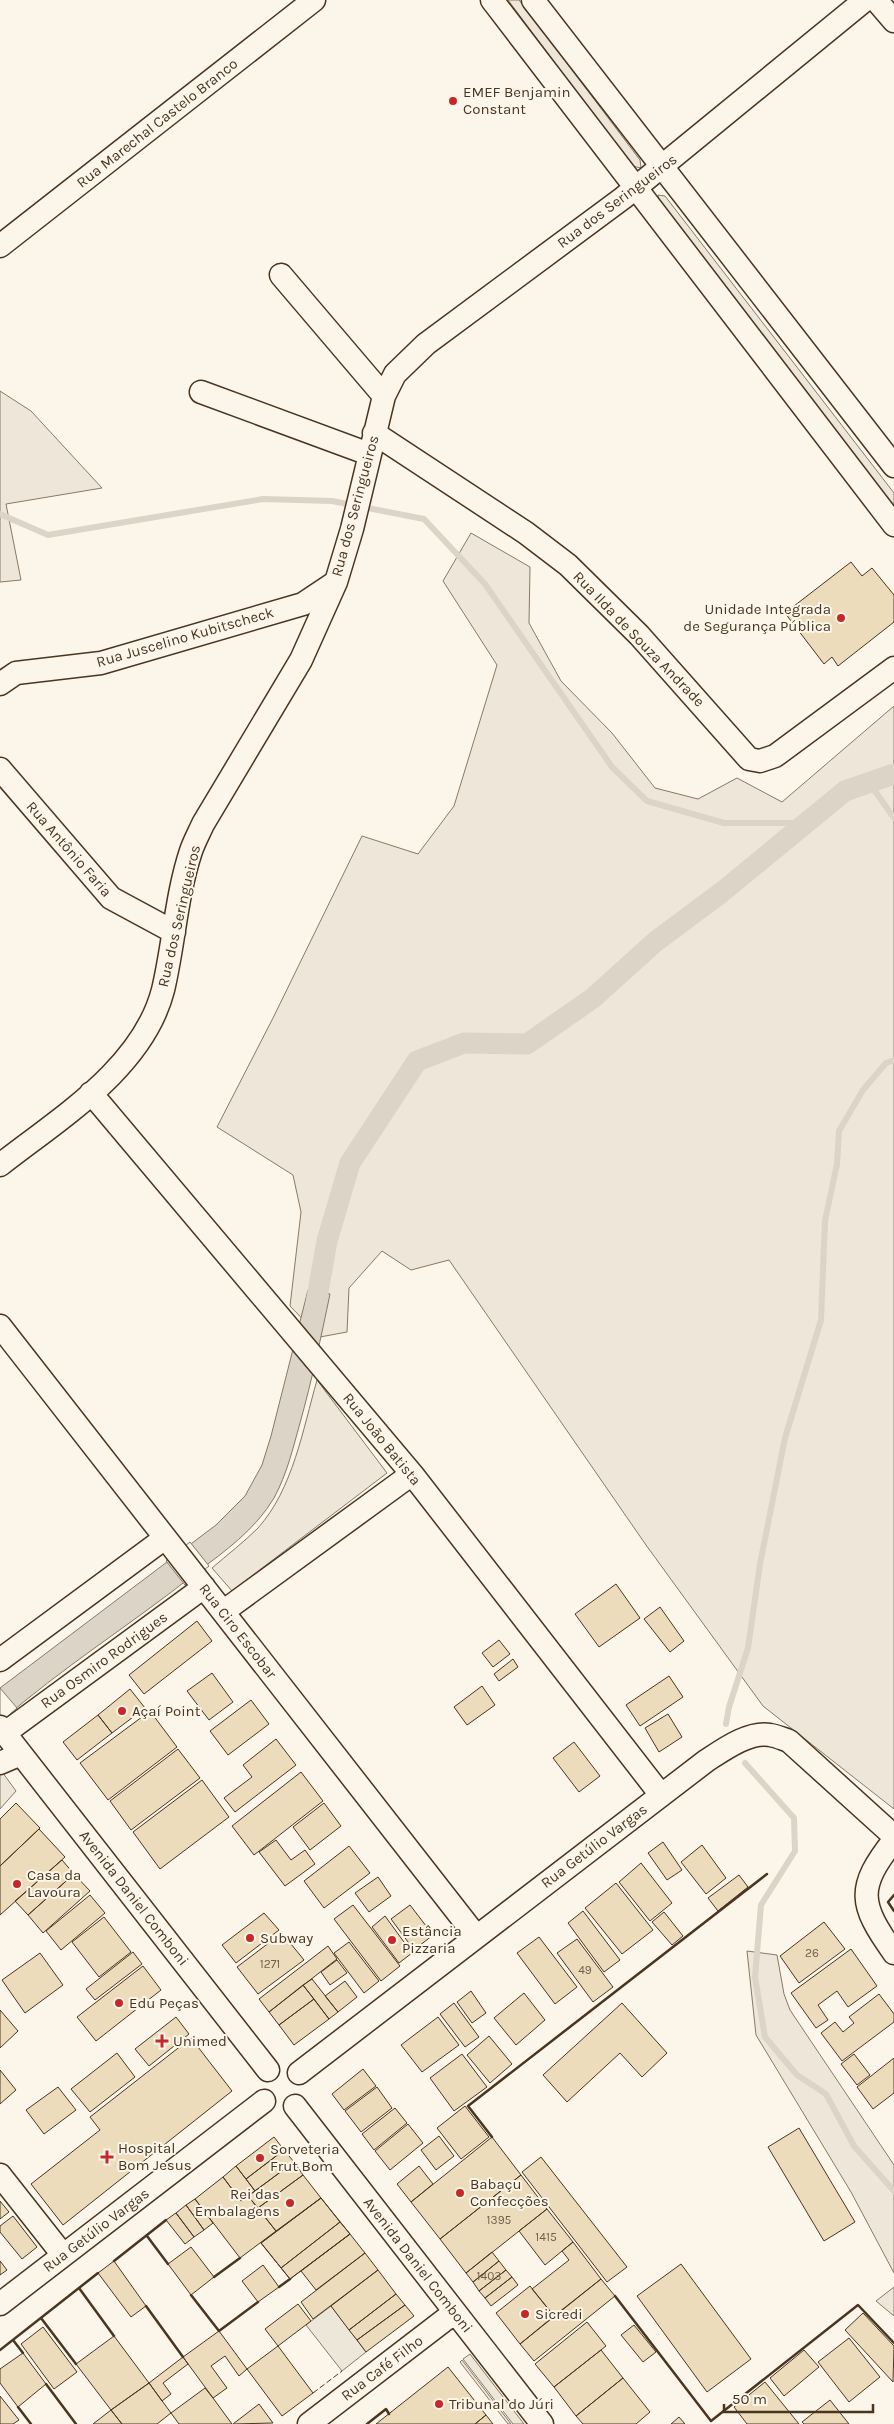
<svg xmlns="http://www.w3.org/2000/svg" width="894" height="2424" viewBox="0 0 894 2424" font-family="Karla,sans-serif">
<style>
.green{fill:#ede6d9;stroke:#887966}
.parking{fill:#ede7d9;stroke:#887966}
.water{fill:#dcd4c6;stroke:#887966}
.pier{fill:#fbf6e9;stroke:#887966}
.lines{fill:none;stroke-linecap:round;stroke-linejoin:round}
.stream{stroke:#dcd4c6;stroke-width:6}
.canal{stroke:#dcd4c6;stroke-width:21}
.building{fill:#ecdcbc;stroke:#4a3520}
.minor-casing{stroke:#4a3520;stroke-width:25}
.minor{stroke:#fbf6e9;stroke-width:22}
.fence{stroke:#4a3520;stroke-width:1;stroke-dasharray:6 2.5;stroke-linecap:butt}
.wall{stroke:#4a3520;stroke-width:2.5}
.poi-dot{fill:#c62828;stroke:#fbf6e9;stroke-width:2}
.labels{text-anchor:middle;stroke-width:4;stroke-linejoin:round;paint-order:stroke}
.number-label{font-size:12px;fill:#725f47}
.poi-label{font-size:15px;fill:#4a3520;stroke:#fbf6e9;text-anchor:start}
.street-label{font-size:15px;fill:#4a3520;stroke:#fbf6e9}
</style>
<rect width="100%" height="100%" fill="#fbf6e9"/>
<path class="green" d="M508,0H519L640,160L641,168L632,166Z
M658,195L665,196L894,493V508L659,202Z
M0,391L31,411L102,488L6,504L21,580L0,582Z
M471,533L530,567L529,623L561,681L612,733L655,788L698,799L737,778L782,802L894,706V1809L763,1706L646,1545L449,1260L411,1270L382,1251L349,1288L347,1332L320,1337L290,1306L301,1212L293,1175L217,1127L273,1018L362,836L418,854L454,806L497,665L443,581Z
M317,1380L387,1473L232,1591L212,1568C227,1555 244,1542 258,1528C293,1489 303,1429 317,1380Z
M0,1769L16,1791L0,1809Z
M747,1951L777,1955L784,1994L790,2010L894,2165V2273L851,2192L756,2035Z
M894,2287V2316L876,2301Z
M462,2360L511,2424H508L460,2362Z"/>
<path class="parking" d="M331,2306L366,2352L342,2371L306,2325Z
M470,2354L524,2424H513L463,2359Z"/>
<path class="water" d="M308,1290L330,1294C321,1337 312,1380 300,1423C293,1448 287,1474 274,1498C255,1530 225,1551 196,1573C132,1624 61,1668 0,1722V1688L216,1525L245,1496L262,1465L271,1436Z"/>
<path class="pier" d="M190,1542L209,1566L185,1585L166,1561Z
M0,1688L17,1708L0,1723Z"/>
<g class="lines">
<path class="stream" d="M0,514L48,535L263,499L332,501L424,519L485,584L612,767L647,801L724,823H808
M877,780L875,791L894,818
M726,1724L729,1707L748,1648L760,1564L785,1438L821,1320L825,1221L837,1164L839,1131L863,1090L886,1063L894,1060
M745,1763L794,1818L795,1851L761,1905L755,1977L765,2037L797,2075L826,2094L854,2146L894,2191"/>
<path class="canal" d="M313,1320L327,1241L350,1163L417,1061L464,1043L527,1044L593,998L655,942L722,892L845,791L894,774"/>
</g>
<path class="building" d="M851,562L862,576L872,568L894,595V622L838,666L832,657L824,664L785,613Z
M616,1584L640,1618L599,1647L575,1614Z
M660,1607L684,1641L670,1652L644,1619Z
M197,1621L212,1641L144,1694L129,1675Z
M499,1640L510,1654L493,1667L482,1653Z
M513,1659L518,1667L499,1681L494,1674Z
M212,1673L233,1702L209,1720L187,1691Z
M669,1676L683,1697L640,1726L626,1705Z
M482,1686L495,1705L467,1725L454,1707Z
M130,1689L145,1708L112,1733L98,1715Z
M251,1700L269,1724L228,1755L210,1731Z
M150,1711L177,1747L108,1800L80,1763Z
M668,1714L682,1737L659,1752L645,1728Z
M98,1715L112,1733L77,1760L63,1742Z
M276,1739L296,1765L235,1812L224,1798L252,1777L243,1765Z
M574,1742L600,1776L579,1792L553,1758Z
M178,1749L200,1778L131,1830L110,1801Z
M301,1772L323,1801L254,1855L232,1826Z
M202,1780L229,1817L160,1869L133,1832Z
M16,1803L40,1828L0,1866V1819Z
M324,1803L341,1826L310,1850L293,1827Z
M39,1829L65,1857L0,1915V1866Z
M276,1840L291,1860L305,1850L315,1864L285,1886L259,1852Z
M663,1842L682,1870L667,1880L648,1853Z
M702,1845L726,1878L706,1894L681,1862Z
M349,1846L370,1873L324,1908L304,1881Z
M62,1860L74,1874L28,1915L15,1901Z
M641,1863L672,1903L650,1921L619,1882Z
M74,1874L90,1891L43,1933L28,1915Z
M739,1875L748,1887L718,1911L708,1898Z
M378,1877L391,1896L369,1912L355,1893Z
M616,1883L653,1930L622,1954L585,1908Z
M90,1895L105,1913L61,1950L46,1931Z
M353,1905L400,1966L381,1981L334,1919Z
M410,1905L433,1935L414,1950L391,1919Z
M583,1911L620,1960L604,1972L568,1923Z
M664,1912L683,1936L672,1945L652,1922Z
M264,1913L279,1930L236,1963L222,1945Z
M385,1916L412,1953L399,1963L372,1927Z
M104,1917L131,1952L99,1977L72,1942Z
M824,1922L845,1949L799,1983L780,1956Z
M282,1933L304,1960L258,1994L237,1967Z
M539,1937L577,1987L555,2004L517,1953Z
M577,1939L613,1987L593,2002L557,1953Z
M349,1942L379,1981L364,1993L334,1953Z
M328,1946L337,1959L269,2012L259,1999Z
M851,1949L877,1986L848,2007L837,1991L818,2005L828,2020L816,2028L791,1993Z
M133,1952L142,1964L95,2000L86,1989Z
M40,1953L63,1985L25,2013L2,1980Z
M337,1960L347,1973L330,1985L321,1972Z
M143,1966L161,1990L96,2041L77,2017Z
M312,1979L338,2012L329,2019L303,1985Z
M345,1981L357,1997L338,2012L325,1996Z
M303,1985L314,1999L279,2025L269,2012Z
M471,1991L486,2013L472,2023L457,2002Z
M524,1993L545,2020L516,2045L494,2018Z
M879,1994L894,2014V2022L842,2061L821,2033L835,2022L843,2032L854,2023L849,2017Z
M314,1999L329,2019L294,2045L279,2025Z
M454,2003L479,2037L465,2047L440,2014Z
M622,2003L667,2053L642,2077L620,2053L567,2102L543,2075Z
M0,2010L18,2031L0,2048Z
M176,2017L189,2034L149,2066L135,2049Z
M438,2017L459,2045L422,2072L401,2045Z
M489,2036L512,2064L490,2083L467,2055Z
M191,2038L232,2091L63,2225L31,2184L100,2130L90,2117Z
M117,2053L135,2077L90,2112L71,2089Z
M462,2054L487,2087L454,2111L430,2078Z
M854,2054L870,2075L857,2085L841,2064Z
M894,2058V2093L873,2109L857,2087Z
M363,2069L376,2086L344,2110L332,2094Z
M0,2070L16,2090L0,2104Z
M58,2087L76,2110L44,2134L26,2110Z
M377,2087L392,2108L361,2132L345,2111Z
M465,2106L489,2137L461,2159L437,2128Z
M395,2108L407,2123L374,2150L362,2134Z
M408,2124L423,2143L390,2170L375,2151Z
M799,2128L855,2222L824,2241L768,2147Z
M439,2136L454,2156L436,2170L421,2150Z
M274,2137L284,2150L246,2179L236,2166Z
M492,2137L521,2175L440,2239L411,2202Z
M284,2150L294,2162L255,2191L246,2179Z
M541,2157L627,2267L607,2282L522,2172Z
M294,2162L303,2175L258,2208L248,2196Z
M236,2166L255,2191L241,2201L223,2177Z
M419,2166L433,2184L411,2202L397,2184Z
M303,2175L321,2198L276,2231L258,2208Z
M521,2175L547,2209L466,2273L440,2239Z
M223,2177L241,2201L248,2196L276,2231L240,2258L195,2199Z
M321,2198L340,2222L281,2268L261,2243Z
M321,2198L350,2234L290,2279L261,2243Z
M195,2199L213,2223L204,2230L186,2205Z
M0,2201L9,2212L0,2219Z
M186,2205L204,2230L194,2237L176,2213Z
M547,2209L573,2242L545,2265L519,2231Z
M176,2213L194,2237L185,2244L166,2220Z
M13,2216L37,2247L22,2259L0,2232V2226Z
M340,2222L350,2234L290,2279L281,2268Z
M350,2234L365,2253L316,2290L301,2271Z
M573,2242L601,2279L554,2316L532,2289L569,2260L562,2251Z
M191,2247L214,2277L191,2295L168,2264Z
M492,2252L499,2261L473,2282L466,2273Z
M365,2253L378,2270L313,2319L301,2302Z
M0,2261L7,2270L0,2275Z
M114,2261L146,2306L131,2317L98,2273Z
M499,2261L506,2270L479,2291L473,2282Z
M681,2264L751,2359L707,2392L637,2296Z
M263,2265L279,2287L258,2302L242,2281Z
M378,2270L396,2294L349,2330L331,2306Z
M506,2270L512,2277L485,2298L479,2291Z
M512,2277L518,2285L491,2306L485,2298Z
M601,2279L615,2296L534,2361L520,2344Z
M530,2286L554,2316L520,2344L496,2313Z
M396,2294L405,2305L357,2340L349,2330Z
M298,2304L311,2321L278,2346L265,2329Z
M405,2305L414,2316L366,2352L357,2340Z
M863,2313L894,2346L893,2382L845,2330Z
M587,2322L606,2346L554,2387L535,2364Z
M634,2325L656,2352L643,2362L621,2335Z
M43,2327L77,2372L54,2389L21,2344Z
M219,2331L247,2369L239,2376L225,2356L211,2366L227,2388L213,2398L183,2357Z
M114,2336L149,2383L111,2410L76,2364Z
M849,2338L880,2377L849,2402L818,2362Z
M278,2346L313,2393L282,2416L247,2369Z
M601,2350L623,2378L576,2416L554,2387Z
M804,2350L819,2367L784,2396L770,2378Z
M23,2353L46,2384L18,2407L0,2383V2369Z
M183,2357L188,2364L163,2383L171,2394L162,2401L149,2383Z
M448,2367L486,2415L475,2424H376Z
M623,2378L650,2412L636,2424H583L576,2416Z
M765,2382L799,2424H747L734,2407Z
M149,2383L171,2413L157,2424H122L111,2410Z
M205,2388L213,2398L232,2424H179L171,2413Z
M0,2396L19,2420L13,2424H0Z
M830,2400L849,2424H804L802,2422Z
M259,2404L273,2423L233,2424Z
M111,2410L122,2424H93Z
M486,2415L493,2424H475Z
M679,2417L685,2424H671Z"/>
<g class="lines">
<defs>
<path id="minor" d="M492,0L894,525
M533,0L894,466
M876,0L894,21
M0,246L314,0
M281,275L384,396
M201,392L369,454
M374,433L526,533L568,565L639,635L749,759L760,761L775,756L894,668
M0,684L16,673L101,663L303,604L336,582
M0,769L111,898L174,932
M91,1093L412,1474L661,1795
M0,1165C60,1118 143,1068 163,990C174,944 176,896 191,851C194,842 199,833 203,824L301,660L336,582L352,529L384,396L395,374L426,344L623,198L865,0
M0,1326L476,1936
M224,1611L412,1474
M0,1660L165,1538
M0,1727L268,2070
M5,1733L204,1587
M0,1763L21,1754
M894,1840C856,1888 859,1904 894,1953
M299,2073L706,1761C723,1750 749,1731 770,1735C777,1736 783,1739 789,1741L894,1836
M295,2106L542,2424
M0,2175L63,2255
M0,2304L264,2101
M309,2424L455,2312"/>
</defs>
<use href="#minor" class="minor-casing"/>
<use href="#minor" class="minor"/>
<path class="fence" d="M313,2393L342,2371"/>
<path class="wall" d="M894,1895L888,1902L894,1911
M492,2137L468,2106L767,1874
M147,2236L168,2264
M114,2261L166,2220
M214,2277L240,2258
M279,2287L290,2279
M79,2288L114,2336
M191,2295L219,2331L258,2302
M615,2296L711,2421L858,2305L894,2343
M146,2306L183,2357
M41,2318L76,2364
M13,2340L23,2353
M0,2350L98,2273
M46,2384L76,2424
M18,2407L31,2424
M367,2424L386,2409L389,2414"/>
</g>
<g class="poi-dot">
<circle cx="453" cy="101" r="5"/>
<circle cx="841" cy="618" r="5"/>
<circle cx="122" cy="1711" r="5"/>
<circle cx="17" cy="1884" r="5"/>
<circle cx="250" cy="1938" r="5"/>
<circle cx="392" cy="1940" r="5"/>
<circle cx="119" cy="2003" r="5"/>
<path d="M159.5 2033.5h5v5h5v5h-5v5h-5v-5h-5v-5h5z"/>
<path d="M104.5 2149.5h5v5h5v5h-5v5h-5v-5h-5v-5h5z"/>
<circle cx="260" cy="2158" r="5"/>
<circle cx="460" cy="2193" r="5"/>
<circle cx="290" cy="2203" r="5"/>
<circle cx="525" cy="2314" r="5"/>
<circle cx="439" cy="2404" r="5"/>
</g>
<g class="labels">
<g class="number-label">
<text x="812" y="1957">26</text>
<text x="270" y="1968">1271</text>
<text x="585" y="1974">49</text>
<text x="499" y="2224">1395</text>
<text x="546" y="2241">1415</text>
<text x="489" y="2280">1403</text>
</g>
<g class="poi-label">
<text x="463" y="97">EMEF Benjamin<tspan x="463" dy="17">Constant</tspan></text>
<text x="831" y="614" text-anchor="end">Unidade Integrada<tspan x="831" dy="17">de Segurança Pública</tspan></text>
<text x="132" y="1716">Açaí Point</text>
<text x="27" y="1880">Casa da<tspan x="27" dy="17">Lavoura</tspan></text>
<text x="402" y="1936">Estância<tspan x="402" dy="17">Pizzaria</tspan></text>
<text x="260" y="1943">Subway</text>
<text x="129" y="2008">Edu Peças</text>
<text x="173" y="2046">Unimed</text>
<text x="118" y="2153">Hospital<tspan x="118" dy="17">Bom Jesus</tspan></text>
<text x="270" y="2154">Sorveteria<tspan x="270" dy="17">Frut Bom</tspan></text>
<text x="470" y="2189">Babaçu<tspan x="470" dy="17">Confecções</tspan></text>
<text x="280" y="2199" text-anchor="end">Rei das<tspan x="280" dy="17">Embalagens</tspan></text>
<text x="535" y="2319">Sicredi</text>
<text x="449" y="2409">Tribunal do Júri</text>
</g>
<g class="street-label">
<text transform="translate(157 123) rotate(-38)" y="5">Rua Marechal Castelo Branco</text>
<text transform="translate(617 201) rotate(-37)" y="5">Rua dos Seringueiros</text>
<text transform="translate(355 506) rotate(-75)" y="5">Rua dos Seringueiros</text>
<text transform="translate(185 637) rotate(-16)" y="5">Rua Juscelino Kubitscheck</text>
<text transform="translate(639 639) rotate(46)" y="5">Rua Ilda de Souza Andrade</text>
<text transform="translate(69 849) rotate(49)" y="5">Rua Antônio Faria</text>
<text transform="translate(179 916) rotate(-77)" y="5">Rua dos Seringueiros</text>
<text transform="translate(382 1439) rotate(51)" y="5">Rua João Batista</text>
<text transform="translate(238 1631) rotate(52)" y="5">Rua Ciro Escobar</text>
<text transform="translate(104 1660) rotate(-36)" y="5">Rua Osmiro Rodrigues</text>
<text transform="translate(594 1846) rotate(-37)" y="5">Rua Getúlio Vargas</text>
<text transform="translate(134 1898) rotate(52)" y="5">Avenida Daniel Comboni</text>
<text transform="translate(96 2230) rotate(-37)" y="5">Rua Getúlio Vargas</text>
<text transform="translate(418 2265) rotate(52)" y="5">Avenida Daniel Comboni</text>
<text transform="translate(382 2368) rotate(-37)" y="5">Rua Café Filho</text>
</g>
</g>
<path d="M724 2404v8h149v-8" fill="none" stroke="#4a3520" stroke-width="2.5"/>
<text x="732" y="2404" font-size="15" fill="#4a3520" stroke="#fbf6e9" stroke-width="4" paint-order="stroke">50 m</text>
</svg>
